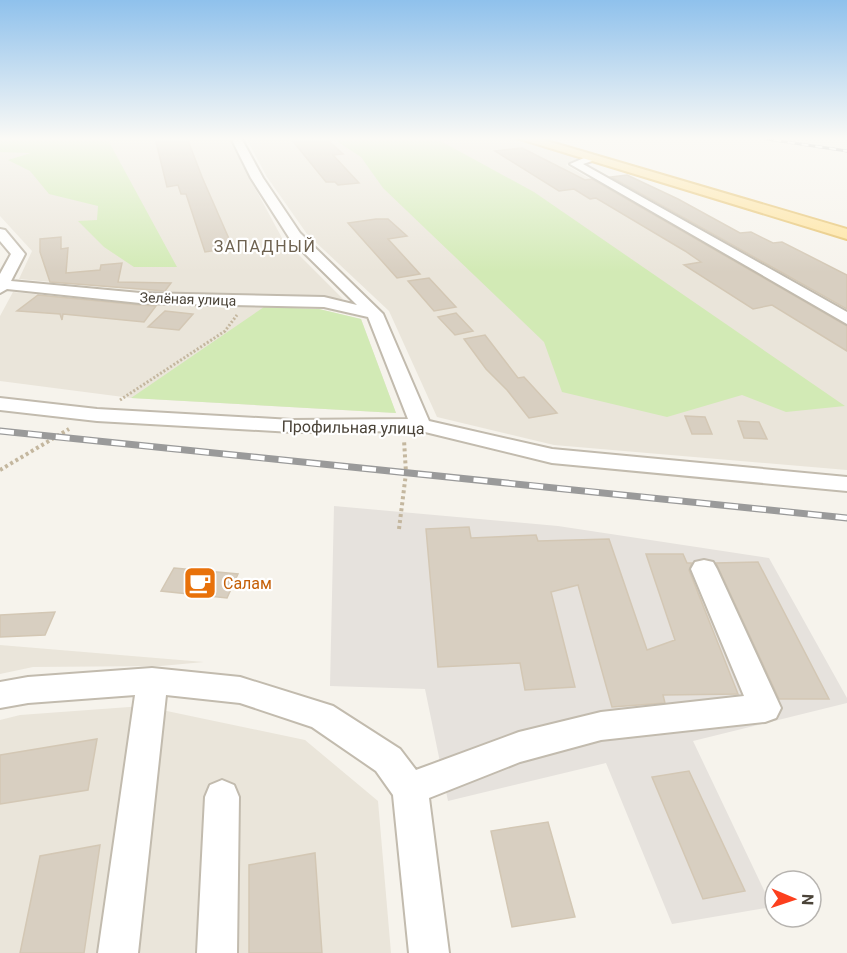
<svg xmlns="http://www.w3.org/2000/svg" width="847" height="953" viewBox="0 0 847 953" font-family="Roboto,sans-serif">
<style>
.residential{fill:#eae5da}
.industrial{fill:#e6e2dd}
.green{fill:#d2eab5}
.building{fill:#d8cfc1;stroke:#d3c7b4;stroke-width:1.5}
.lines{fill:none;stroke-linecap:round;stroke-linejoin:round}
.minor-casing{stroke:#c2bbae;stroke-width:4}
.major-casing{stroke:#e6c16a;stroke-width:4}
.path-far1{stroke:#c4b79f;stroke-width:3;stroke-dasharray:2 2;stroke-linecap:butt}
.path{stroke:#c4b79f;stroke-width:4;stroke-dasharray:3 3;stroke-linecap:butt}
.minor{fill:#fff;fill-rule:evenodd}
.major{fill:#ffe39c;fill-rule:evenodd}
.rail-far1-casing{stroke:#9a9a9a;stroke-width:3}
.rail-casing{stroke:#9a9a9a;stroke-width:7}
.rail-far1{stroke:#fff;stroke-width:2;stroke-dasharray:7;stroke-linecap:butt}
.rail{stroke:#fff;stroke-width:4.5;stroke-dasharray:14;stroke-linecap:butt}
.labels{text-anchor:middle;stroke-width:4.5;stroke-linejoin:round;paint-order:stroke}
.far-street-label{font-size:14px;fill:#4b4439;stroke:#fff}
.far-quarter-label{font-size:16px;letter-spacing:1.5px;fill:#6e6250;stroke:#fff}
.street-label{font-size:16px;fill:#4b4439;stroke:#fff}
.food-label{font-size:16px;fill:#c56008;stroke:#fff;text-anchor:start}
</style>
<rect width="100%" height="100%" fill="#f6f3ec"/>
<path class="residential" d="M0,138H228L282,238L343,299L147,291L19,279L32,251L0,216Z
M246,138H512L578,158L566,165L847,329V470L554,445L437,417L389,311L307,234L267,177Z
M13,292L134,304L319,309L361,319L396,413L131,398L0,381V316Z
M0,645L204,662L161,666L33,667L0,674Z
M143,706L305,740L378,801L391,953H0V720L20,715Z"/>
<path class="industrial" d="M334,506L558,526L769,558L847,698V703L693,741L772,907L672,924L606,763L448,801L425,689L330,686Z"/>
<path class="green" d="M0,138H111L109,142L177,267H134L104,247L78,221L97,220L98,206L49,194L30,171L8,160L31,153L0,152Z
M332,138H435L534,192L845,406L786,412L742,395L667,417L562,392L544,342L383,188L361,157Z
M264,307L319,309L361,319L396,413L131,398Z"/>
<path class="building" d="M155,138H187L202,177L233,248L205,252L186,194H181L178,185L167,187Z
M308,138H325L343,154L333,155L359,183L338,185L335,182H326L292,140Z
M522,148L585,180L592,179L847,326V351L772,305L753,309L684,265L701,262L685,251L596,198L590,199L574,189L559,191L495,151Z
M627,175L678,199L740,233L751,232L773,243L782,242L847,275V309L611,177Z
M376,219H388L407,236L388,239L420,274L397,278L348,223Z
M61,237V249L68,248L66,273L100,270L101,265L122,263L118,282L171,283L165,291L50,282L40,252V239Z
M429,278L456,307L434,311L408,281Z
M38,295L140,305L156,306L144,322L63,314L62,320L60,314L17,311Z
M165,311L193,314L179,330L148,327Z
M456,313L473,331L455,335L438,317Z
M485,335L518,378L524,377L557,413L529,418L507,390L486,369L464,339Z
M685,416L705,417L712,434H692Z
M738,421L759,422L767,439L744,438Z
M469,527L471,538L536,535L538,541L609,539L647,650L675,640L646,554H683L687,563H692L689,570L738,694L663,695L665,703L612,707L578,585L551,592L575,687L525,690L520,663L438,667L426,529Z
M758,562L829,699H779L716,563Z
M174,568L238,574L227,598L161,591Z
M55,612L45,635L0,637V615Z
M97,739L88,790L0,804V755Z
M689,771L745,891L703,899L652,777Z
M548,822L575,917L512,927L491,831Z
M100,845L84,953H20L40,856Z
M315,853L322,953H249V865Z"/>
<g class="lines">
<defs>
<path id="minor" d="M231,138H241L263,178L300,233L383,314L429,421L552,449L847,477V491L552,463L421,431L292,432L97,421L0,410V398L97,409L292,420L408,419L368,317L324,307L140,303L7,289L0,293V274L11,254L0,241V229L5,230L25,254L11,281L140,293L324,297L357,305L290,239L251,178Z
M591,155L595,156V160L583,164L847,312V324L570,164Z
M704,560L713,562L717,569L781,708L776,718L765,722L601,740L520,762L429,798L449,953H409L393,795L376,771L312,727L240,703L166,695L138,953H98L135,695L28,703L0,708V682L28,677L152,668L240,677L333,706L400,749L416,770L519,732L601,712L744,696L691,569L695,562Z
M222,780L234,785L239,797L237,953H197L205,797L210,785Z"/>
<path id="major" d="M517,138H537L847,229V239Z"/>
</defs>
<use href="#minor" class="minor-casing"/>
<use href="#major" class="major-casing"/>
<path class="path-far1" d="M120,400L225,331L237,315"/>
<path class="path" d="M0,470L69,429
M399,529L406,473L404,440"/>
<use href="#minor" class="minor"/>
<use href="#major" class="major"/>
<defs>
<path id="rail-far1" d="M760,138L847,151"/>
<path id="rail" d="M0,431L847,518"/>
</defs>
<use href="#rail-far1" class="rail-far1-casing"/>
<use href="#rail" class="rail-casing"/>
<use href="#rail-far1" class="rail-far1"/>
<use href="#rail" class="rail"/>
</g>
<linearGradient id="sky" x2="0" y2="1"><stop stop-color="#8fc1ec"/><stop offset="0.51" stop-color="#fbfaf6"/><stop offset="1" stop-color="#fbfaf6" stop-opacity="0"/></linearGradient>
<rect width="847" height="272" fill="url(#sky)"/>
<defs>
<symbol id="cafe-square" viewBox="-11 -11 22 22"><rect x="-9" y="-9" width="18" height="18" rx="4" fill="#e8710a" stroke="#fff"/><path d="M-5.5-4.5H6V0H3Q3 3.5 0 3.5H-2.5Q-5.5 3.5-5.5 0ZM3-3.2v2h1.7v-2ZM-6 4.5H4V6H-6Z" fill="#fff"/></symbol>
</defs>
<g fill-rule="evenodd">
<use href="#cafe-square" x="181" y="564" width="38" height="38"/>
</g>
<g class="labels">
<g class="far-street-label">
<text transform="translate(188 299) rotate(2)" y="5">Зелёная улица</text>
</g>
<g class="far-quarter-label">
<text x="265" y="252">ЗАПАДНЫЙ</text>
</g>
<g class="street-label">
<text transform="translate(353 427) rotate(1)" y="6">Профильная улица</text>
</g>
<g class="food-label">
<text x="223" y="589">Салам</text>
</g>
</g>
<g transform="translate(793 899) rotate(92)"><circle r="28" fill="#ffffff" stroke="#b7b4b0" stroke-width="1.5"/>
<path d="M0-4.5L10 22L0 15L-10 22Z" fill="#fc3f1d"/>
<text y="-9" font-size="16" font-weight="bold" text-anchor="middle" fill="#4b4439">N</text>
</g>
</svg>
